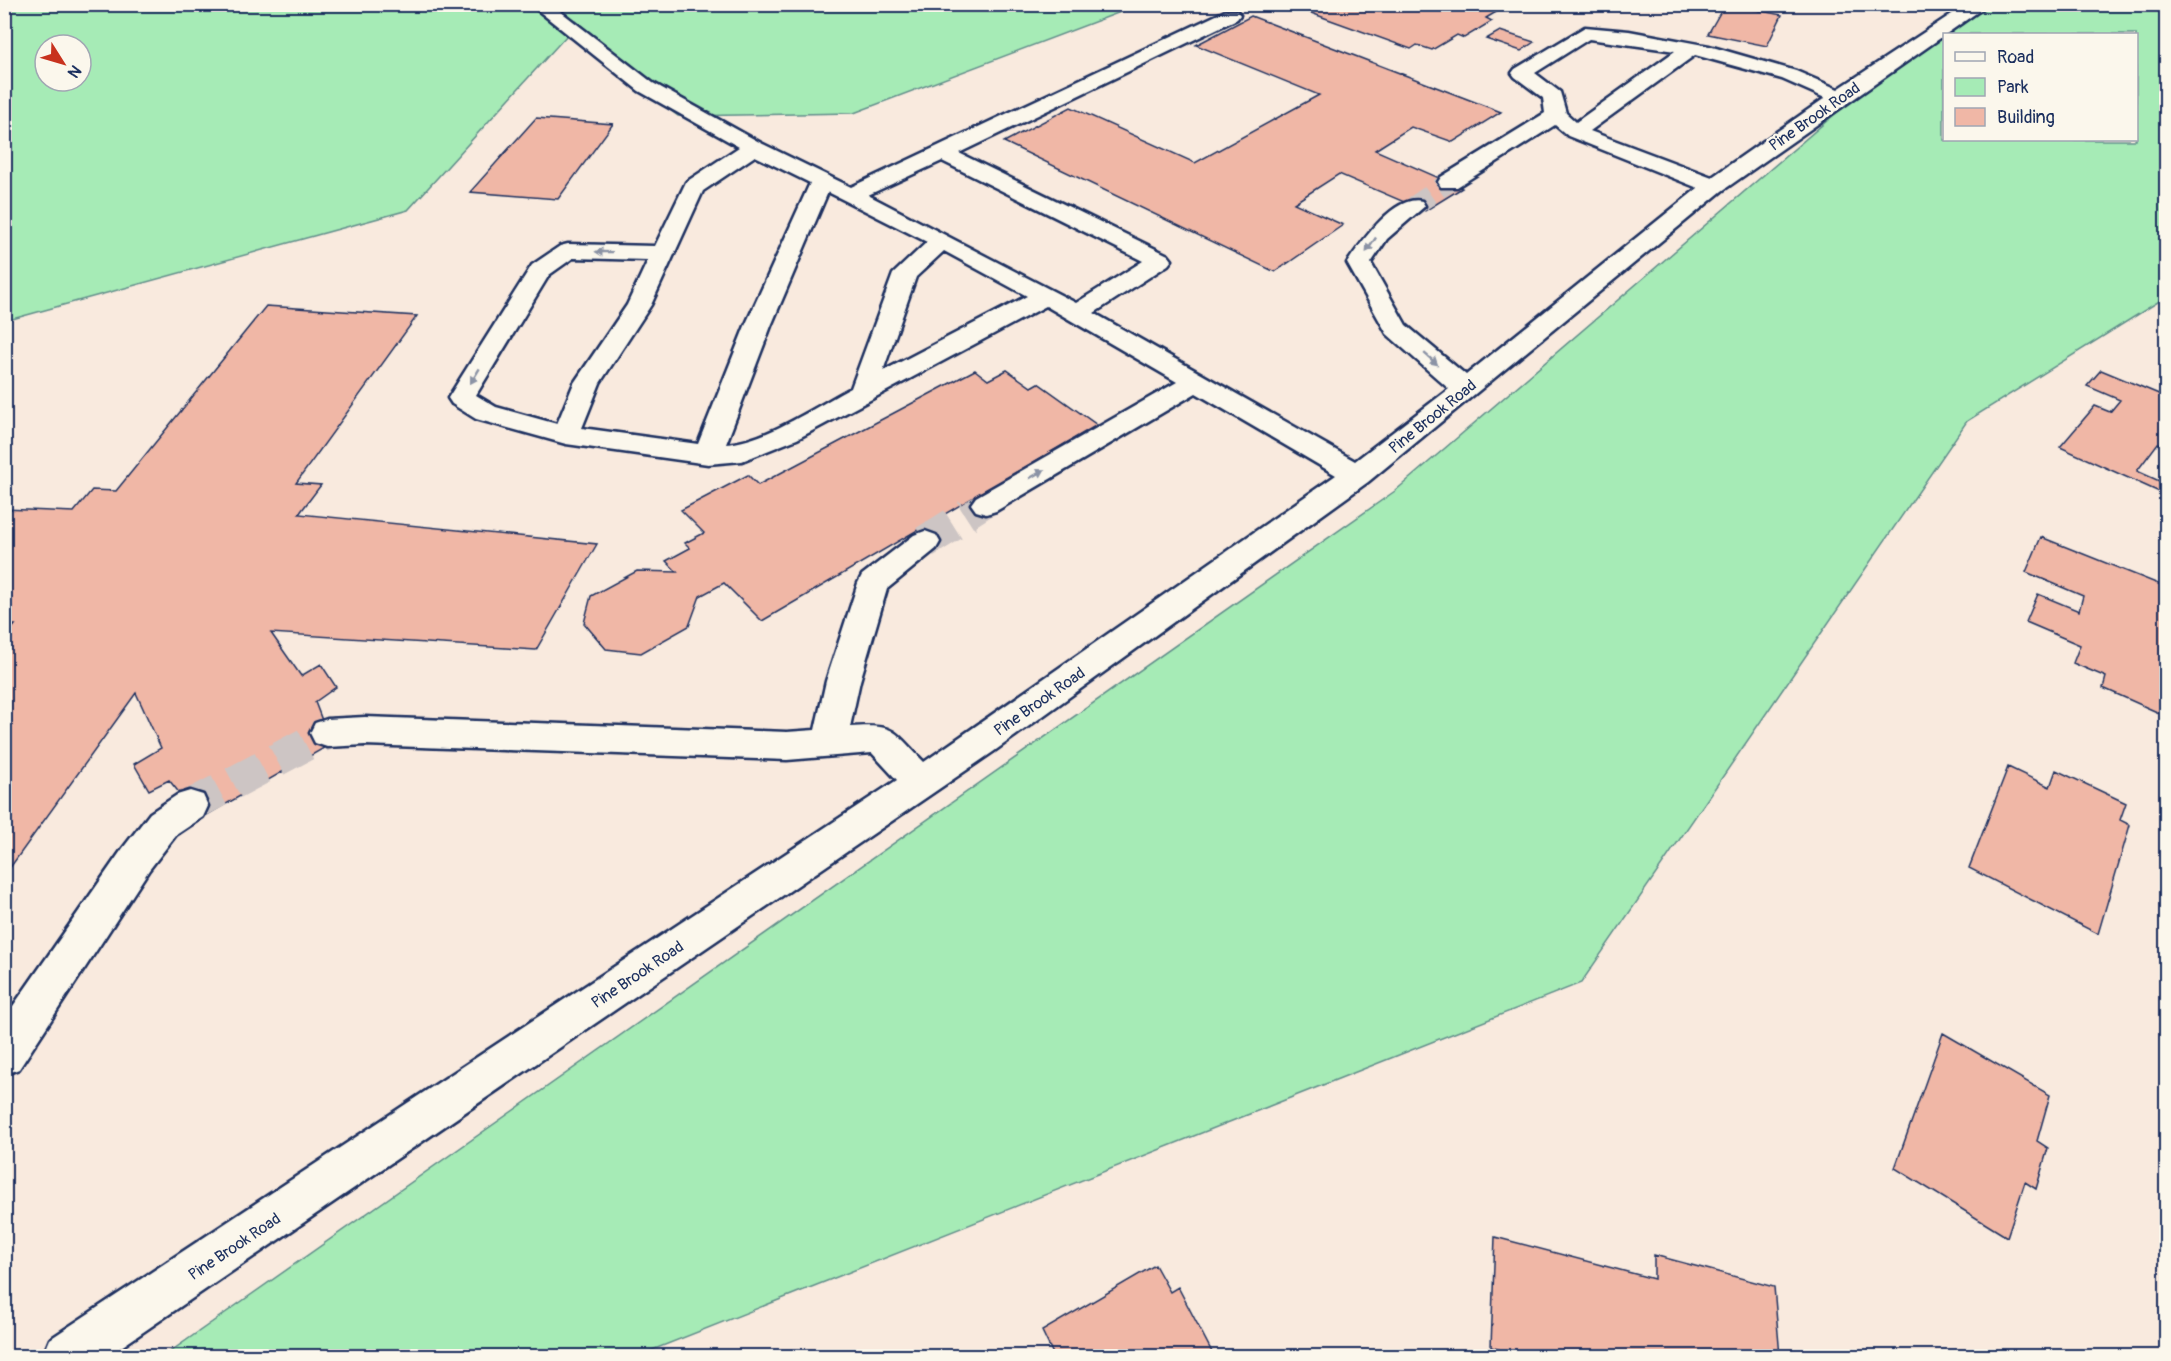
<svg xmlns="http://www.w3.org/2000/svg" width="2171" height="1361" viewBox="0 0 2171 1361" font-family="Pangolin,sans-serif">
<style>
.green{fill:#a6ebb6;stroke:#608d8a;stroke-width:1.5;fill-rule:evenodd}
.building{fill:#f0b7a6;stroke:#1b2f5e;stroke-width:1.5}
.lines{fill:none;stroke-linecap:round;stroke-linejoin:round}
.minor-tunnel-far2{stroke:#cdc5c4;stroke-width:20;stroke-dasharray:20 10;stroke-linecap:butt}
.minor-tunnel-far1{stroke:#cdc5c4;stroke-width:26;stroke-dasharray:26 13;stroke-linecap:butt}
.minor-tunnel{stroke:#cdc5c4;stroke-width:33;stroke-dasharray:33 16;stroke-linecap:butt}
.minor-casing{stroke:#1b2f5e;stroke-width:5}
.minor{fill:#fbf7ec;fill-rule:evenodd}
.oneway{fill:#8b93a5}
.labels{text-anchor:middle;stroke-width:5;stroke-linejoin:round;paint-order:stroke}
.street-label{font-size:16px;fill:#1b2f5e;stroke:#fbf7ec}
</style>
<rect width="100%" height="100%" fill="#f9eade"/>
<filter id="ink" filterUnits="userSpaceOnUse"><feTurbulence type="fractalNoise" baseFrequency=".0167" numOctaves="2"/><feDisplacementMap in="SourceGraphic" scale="12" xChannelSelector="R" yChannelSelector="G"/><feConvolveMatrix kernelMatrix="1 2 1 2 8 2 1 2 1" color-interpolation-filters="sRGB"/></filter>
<g filter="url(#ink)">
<path class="green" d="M5,5H1139L854,113L678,116L568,34L408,210L5,321ZM45,45H81V81H45Z
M1962,5H2166V297L1967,421L1581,983L637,1356H164L1395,491ZM1944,34H2136V140H1944Z"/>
<path class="building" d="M1308,4H1507L1508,5L1486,18L1492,21L1464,38L1457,35L1432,50L1417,45L1411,49L1300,9Z
M1725,4L1782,15L1767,46L1708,34Z
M1251,16L1501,112L1453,142L1411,127L1375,150L1462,188L1425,211L1339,174L1294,203L1343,225L1275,272L1004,142L1071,107L1195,163L1319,95L1196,45Z
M1500,31L1534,42L1521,51L1486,39Z
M536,118L613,124L558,199L470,192Z
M266,306L417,316L296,483L321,485L299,514L597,544L536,650L271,633L301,676L321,664L336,687L315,702L331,744L200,819L169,780L149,790L134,764L161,748L136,693L4,876V638L15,625H4V509L74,512L92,490L116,491Z
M975,370L988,380L1007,370L1031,387L1038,383L1097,425L762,621L724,583L700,596L689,626L641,653L606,649L584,623L591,596L637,571L677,572L666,561L690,548L685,543L704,533L681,510L748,475L758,485Z
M2101,370L2166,397L2161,408L2166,410V445L2158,443L2137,471L2166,484V495L2060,447L2095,406L2110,412L2120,400L2087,386Z
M2041,537L2166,587V716L2103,688L2106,677L2073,663L2080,645L2026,622L2038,594L2079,611L2083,596L2026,572Z
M2008,767L2050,787L2056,770L2126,803L2120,820L2130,825L2098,934L1969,868Z
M1943,1033L2050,1095L2037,1141L2048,1148L2036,1189L2025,1182L2007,1237L1895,1168Z
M1495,1237L1654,1279V1255L1774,1287L1780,1356H1508V1352L1491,1347Z
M1155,1265L1170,1292L1178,1287L1214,1356H1054L1042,1331Z"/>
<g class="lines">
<path class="minor-tunnel-far2" d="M1414,206L1449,182"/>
<path class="minor-tunnel-far1" d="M966,517L986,504"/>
<path class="minor-tunnel" d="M925,542L968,515
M190,806L327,733"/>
<defs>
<path id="minor" d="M530,4H551L653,83L761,143L851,187L1225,11H1237L1240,15L1237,19L959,153L1168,255L1172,260L1168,265L1094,313L1355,461L1449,389L1387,334L1347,263C1361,243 1394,194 1422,201L1425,206L1387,239L1371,263L1406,325L1466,375L1698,188L1568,136L1555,125L1457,187H1441L1438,182L1441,177L1545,113L1543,98L1515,77L1512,73L1515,69L1585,27L1629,31L1709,46L1796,71L1838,89L1967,4H1989L1722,191L1368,482L993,752L108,1356H43L50,1339L897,780L872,753L787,760L365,745L327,747L315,743L310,733L315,723L327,719L365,717L787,732L815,730L826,681L858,583L862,575L914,535L925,531L936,535L940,542L936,549L887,589L860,681L850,727C897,724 892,730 924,762L1336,475L1196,393L996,511L986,514L976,511L971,504L976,497L1177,382L1046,306L797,439L742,461L708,464L566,444L476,419L452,404L448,398L532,265L560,246L568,244L655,246L686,182L739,147L639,91ZM1589,39L1675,51L1576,122L1566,113L1560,92L1535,73ZM1695,55L1782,79L1825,98L1712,177L1590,131ZM755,156L810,183L745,326L698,444L582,428L600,383L651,305L703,191ZM942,161L1143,261L1076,303L868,195ZM828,192L927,242L893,274L851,388C815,407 766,441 726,444L771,326ZM944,251L1027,296L883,371L916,277ZM573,258L648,260L627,305L574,383L557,424L496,407L476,395L549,275Z
M190,791L203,795L208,806L203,817L176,835L149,870L19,1069L4,1075V1019L123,848L150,813L177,795Z"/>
</defs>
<use href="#minor" class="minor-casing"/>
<use href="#minor" class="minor"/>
</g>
<defs><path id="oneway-solid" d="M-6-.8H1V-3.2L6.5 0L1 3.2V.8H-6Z" transform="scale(1.5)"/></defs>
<g class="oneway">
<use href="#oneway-solid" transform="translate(1371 245) rotate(124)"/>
<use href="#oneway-solid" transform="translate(604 252) rotate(-179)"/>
<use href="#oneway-solid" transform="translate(1431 359) rotate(41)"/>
<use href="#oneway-solid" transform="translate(475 376) rotate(121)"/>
<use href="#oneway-solid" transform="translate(1037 474) rotate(-30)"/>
</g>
</g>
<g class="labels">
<g class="street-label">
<text transform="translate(1814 116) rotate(-35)" y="6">Pine Brook Road</text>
<text transform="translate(1432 416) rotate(-39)" y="6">Pine Brook Road</text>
<text transform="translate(1039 701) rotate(-35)" y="6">Pine Brook Road</text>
<text transform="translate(637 974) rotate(-34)" y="6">Pine Brook Road</text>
<text transform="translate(234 1246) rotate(-34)" y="6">Pine Brook Road</text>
</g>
</g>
<rect width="2171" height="1361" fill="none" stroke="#fbf7ec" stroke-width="24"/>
<rect x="12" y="12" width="2147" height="1337" fill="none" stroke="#1b2f5e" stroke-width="2" filter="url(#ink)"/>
<rect x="1943" y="33" width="195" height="108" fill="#fbf7ec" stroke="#a1a7b3" stroke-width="1.5"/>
<rect x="1955" y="52" width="30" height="9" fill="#fbf7ec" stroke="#a1a7b3" stroke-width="1.5"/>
<text x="1997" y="63" font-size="18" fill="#1b2f5e">Road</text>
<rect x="1955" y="78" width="30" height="18" fill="#a6ebb6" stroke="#a1a7b3" stroke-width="1.5"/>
<text x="1997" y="93" font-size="18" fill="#1b2f5e">Park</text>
<rect x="1955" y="108" width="30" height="18" fill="#f0b7a6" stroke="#a1a7b3" stroke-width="1.5"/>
<text x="1997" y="123" font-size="18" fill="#1b2f5e">Building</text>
<g transform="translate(63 63) rotate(127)"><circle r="28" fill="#fbf7ec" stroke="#a1a7b3" stroke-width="1.5"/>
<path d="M0-4.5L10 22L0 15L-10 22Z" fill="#c8321e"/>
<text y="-9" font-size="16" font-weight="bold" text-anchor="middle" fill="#1b2f5e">N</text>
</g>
</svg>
